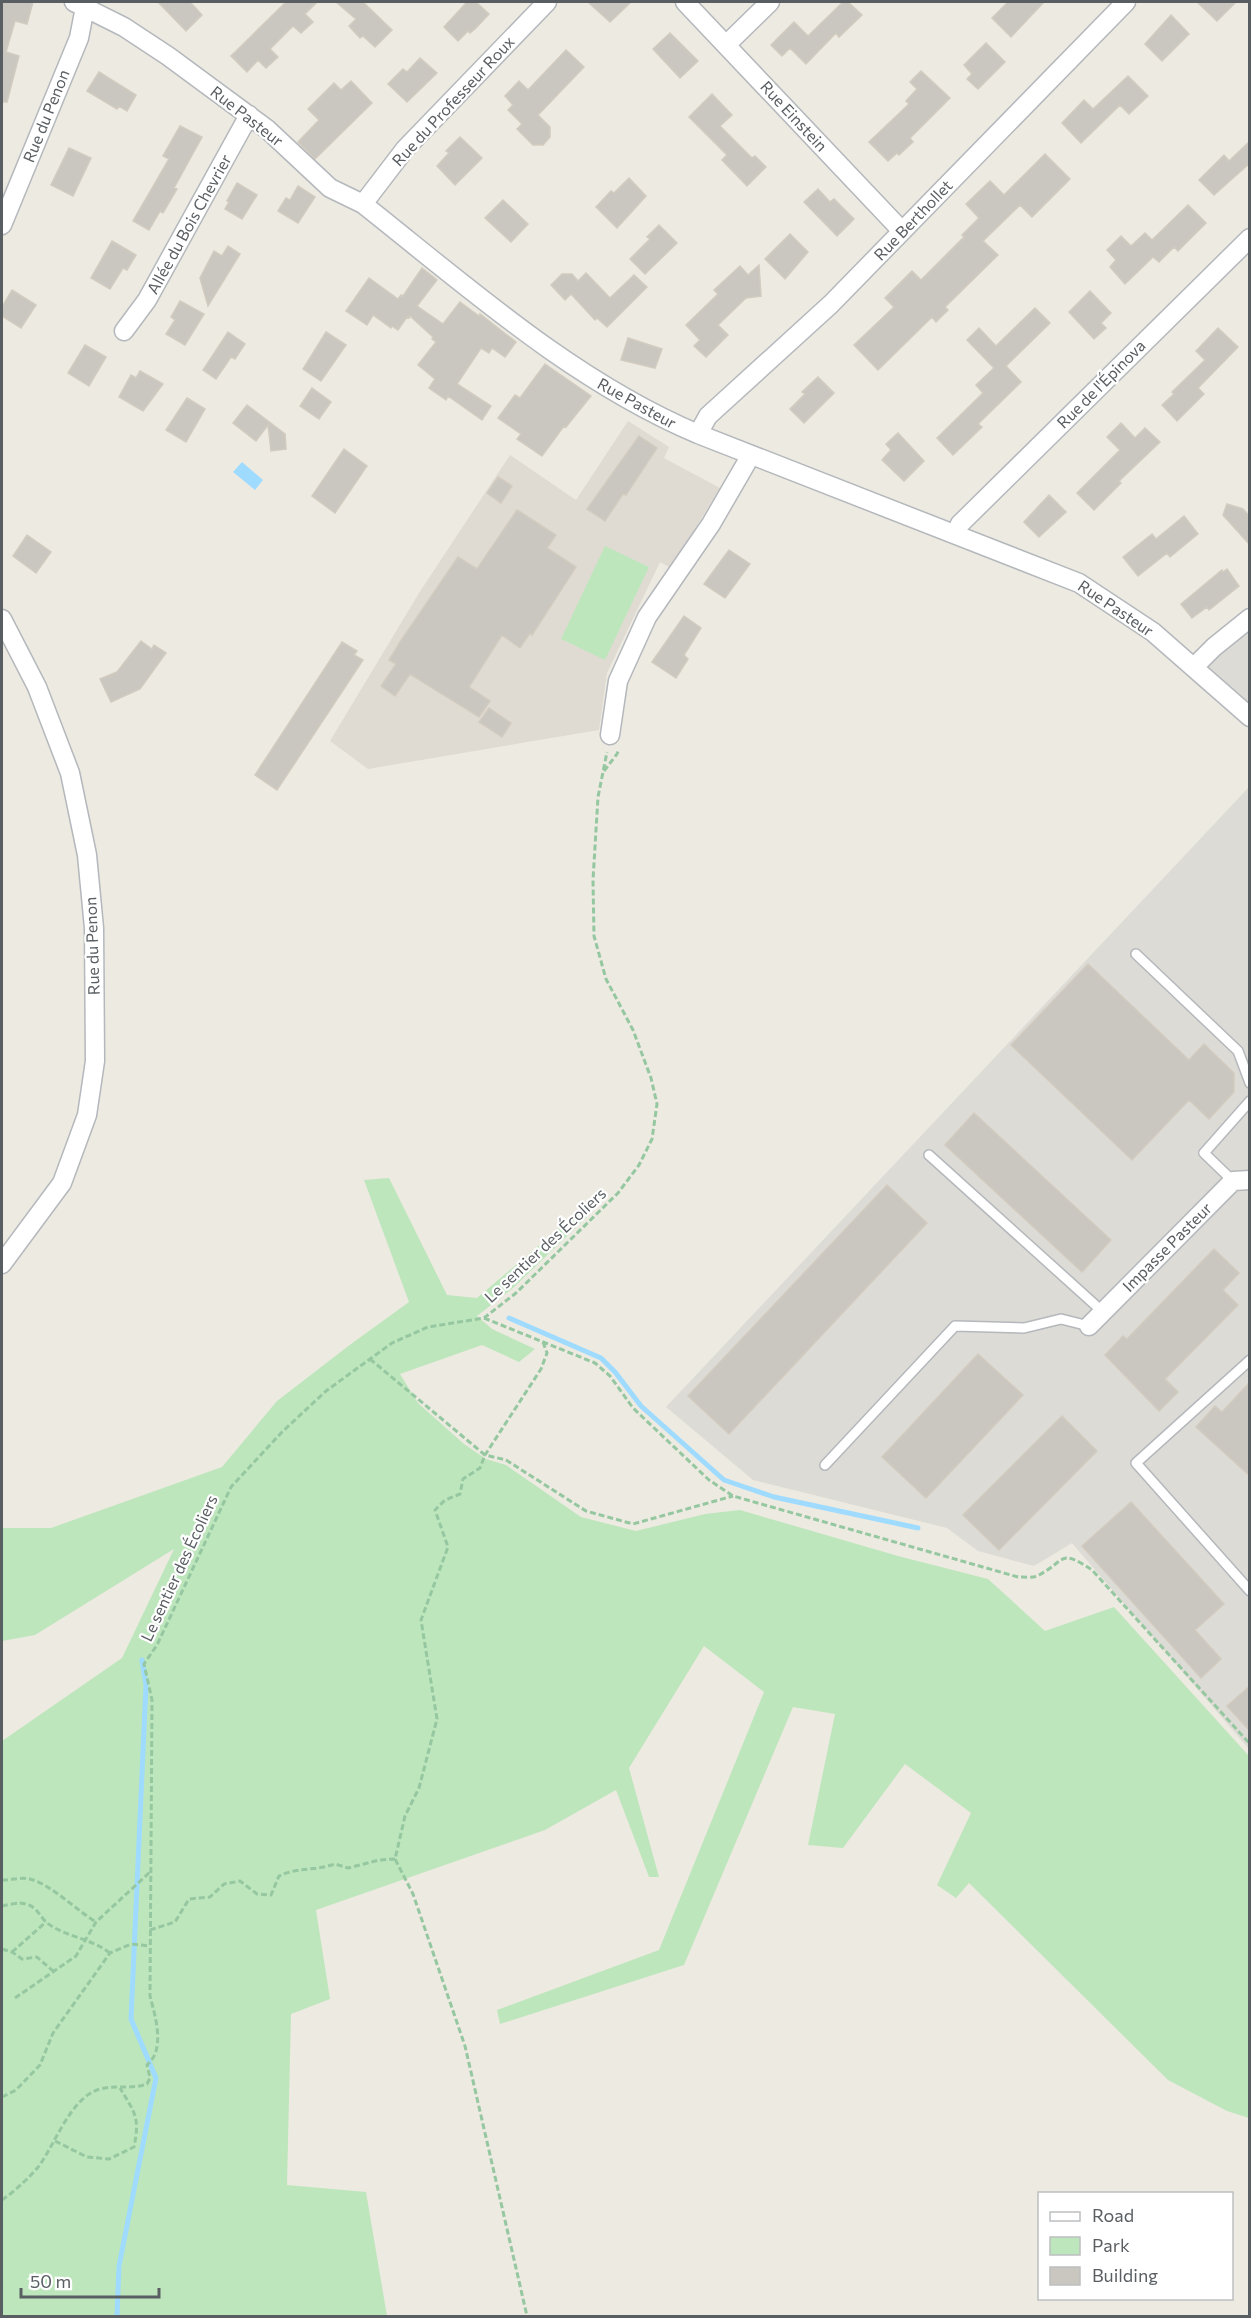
<svg xmlns="http://www.w3.org/2000/svg" width="1251" height="2318" viewBox="0 0 1251 2318" font-family="Commissioner,sans-serif">
<style>
.industrial{fill:#dddbd5}
.education{fill:#dfdbd2}
.green{fill:#bee6bc}
.water{fill:#9fdbff}
.lines{fill:none;stroke-linecap:round;stroke-linejoin:round}
.stream{stroke:#9fdbff;stroke-width:5}
.building{fill:#cac6c0;stroke:#d2cbbf;stroke-width:1.5}
.service-casing{stroke:#b4b8bc;stroke-width:12}
.minor-casing{stroke:#b4b8bc;stroke-width:21}
.path{stroke:#95c7a0;stroke-width:3;stroke-dasharray:6 3;stroke-linecap:butt}
.service{stroke:#fff;stroke-width:9}
.minor{stroke:#fff;stroke-width:18}
.labels{text-anchor:middle;stroke-width:4.5;stroke-linejoin:round;paint-order:stroke}
.street-label{font-size:16px;fill:#595e62;stroke:#fff}
</style>
<rect width="100%" height="100%" fill="#edeae1"/>
<path class="industrial" d="M1249,626V727L1204,663Z
M1249,787V1749L1072,1543L1034,1566L978,1551L947,1528L753,1480L666,1407Z"/>
<path class="education" d="M628,421L669,447L664,458L720,488L671,568L660,562L607,673L599,730L368,769L330,741L419,593L510,455L576,500Z"/>
<path class="green" d="M605,546L649,567L605,660L561,639Z
M389,1178L447,1295L477,1298L583,1208L591,1213L513,1288L477,1316L492,1329L535,1349L519,1362L482,1345L400,1374L418,1403L464,1444L486,1459L506,1465L581,1517L636,1531L705,1514L740,1510L898,1556L988,1579L1045,1631L1114,1607L1249,1756V2118L1227,2111L1168,2080L969,1883L956,1898L937,1885L971,1813L905,1764L843,1848L808,1845L835,1714L793,1707L684,1965L500,2024L497,2010L659,1950L764,1692L704,1646L629,1768L659,1877H649L616,1790L545,1830L316,1910L330,1999L291,2014L287,2185L366,2192L387,2316H2V1741L122,1658L174,1549L35,1635L2,1641V1528H51L222,1467L277,1401L351,1344L409,1302L364,1180Z"/>
<path class="water" d="M242,462L263,480L255,490L233,472Z"/>
<g class="lines">
<path class="stream" d="M509,1318L601,1358L615,1372L641,1406L724,1480L774,1497L918,1528
M117,2316L119,2266L156,2078L131,2019L146,1685L142,1660"/>
</g>
<path class="building" d="M2,2H33L27,24L15,21L6,52L19,56L7,102H2Z
M158,2H190L202,15L186,31Z
M286,2H317L305,14L313,22L301,33L293,26L270,49L278,57L266,68L258,60L247,72L231,56Z
M336,2H363L392,30L375,47L363,36L360,38L349,26L356,19Z
M467,2H476L489,14L476,28L470,33L468,31L458,41L444,27Z
M588,2H631L610,22Z
M843,2H848L862,15L839,37L836,33L806,64L790,48L782,56L771,45L794,22L808,36Z
M1008,2H1044L1011,37L992,18Z
M1197,2H1236L1217,21Z
M1171,15L1189,34L1162,61L1145,44Z
M670,33L698,61L680,78L653,49Z
M986,43L1005,62L978,89L967,79L972,74L964,65Z
M566,50L584,67L538,115L550,127V137L543,145H533L517,129L522,124L508,110L513,105L505,96L519,81L528,90Z
M420,58L437,73L407,102L388,84L403,69L407,72Z
M921,71L950,98L910,138L913,142L899,155L897,153L888,161L869,142L909,104L906,101L917,89L910,82Z
M99,72L136,95L127,111L119,106L117,109L87,91Z
M1128,76L1148,96L1129,114L1120,105L1081,143L1062,123L1084,100L1093,109Z
M351,81L372,103L315,159L298,142L319,120L308,109L334,83L341,90Z
M712,94L732,115L720,126L752,158L755,156L766,167L747,186L722,160L727,155L689,117Z
M180,126L202,137L174,188L177,189L163,213L160,211L149,230L133,221L169,159L163,156Z
M460,137L482,158L455,185L437,166L449,153L446,151Z
M1250,141V163L1214,195L1199,180L1224,155L1229,161Z
M69,148L91,158L73,196L51,185Z
M1045,154L1070,179L1032,217L1020,205L983,241L998,255L945,307L948,310L936,322L932,317L878,370L854,345L894,307L885,298L912,271L921,280L964,237L962,235L979,218L966,204L990,181L1004,195Z
M629,178L646,196L617,228L596,207L611,191L614,193Z
M237,183L257,195L242,219L225,209L229,202L227,201Z
M298,186L315,197L298,223L278,211L286,198L290,200Z
M818,189L830,202L834,199L854,219L837,236L804,202Z
M503,200L528,224L511,242L485,218Z
M1188,205L1206,223L1178,251L1174,247L1159,262L1153,257L1125,284L1110,267L1116,260L1107,250L1121,236L1131,246L1145,233L1152,240Z
M659,225L677,243L645,274L630,259L650,239L647,237Z
M790,234L808,252L785,279L765,259Z
M112,241L136,255L127,270L123,268L110,289L91,278Z
M228,246L240,254L208,306L200,278L214,251L222,256Z
M759,265L761,296L746,298L718,325L728,335L706,357L694,346L700,340L686,325L718,294L714,290L740,266L748,275Z
M422,268L437,280L417,306L443,324L460,302L479,316L480,314L516,342L505,357L492,348L489,353L481,348L457,384L491,406L482,420L448,396L446,400L429,388L435,379L418,365L436,342L432,339L433,337L410,316L409,318L407,317L398,330L392,326L391,328L373,315L367,325L346,311L369,278L398,299L401,295L403,296Z
M586,273L610,298L634,275L647,287L607,327L597,318L595,320L571,294L565,300L551,285L562,274H572L578,281Z
M12,290L36,305L21,328L2,316V307Z
M1090,291L1111,313L1101,323L1106,328L1094,339L1069,312Z
M180,301L204,314L185,345L166,334L175,320L171,317Z
M1035,308L1050,323L1006,366L1021,382L978,424L982,427L953,455L937,438L983,393L976,385L994,368L967,340L979,328L996,346Z
M1218,328L1238,347L1198,388L1204,394L1177,421L1162,405L1174,394L1172,392L1205,360L1196,351Z
M228,332L245,344L235,359L231,357L216,379L203,370Z
M326,332L346,345L321,381L303,369Z
M628,338L662,349L655,368L621,360Z
M85,345L106,357L89,386L68,373Z
M545,364L591,396L566,427L564,426L542,456L517,439L521,434L498,418L515,395L520,398Z
M140,371L163,384L143,411L119,397L131,375L136,378Z
M818,377L834,393L804,423L790,409L805,394L802,392Z
M312,388L331,402L319,419L300,406Z
M187,398L205,409L186,442L166,430Z
M247,405L285,434L286,449L271,451L268,425L256,441L233,423Z
M1121,423L1135,438L1145,428L1160,442L1119,481L1121,483L1094,510L1077,493L1120,450L1107,437Z
M898,433L924,461L904,481L882,460L891,450L886,444Z
M639,436L657,448L626,495L623,494L605,521L587,509Z
M344,449L367,466L335,513L312,496Z
M498,477L512,486L501,503L487,493Z
M1049,495L1066,512L1039,537L1024,522Z
M1227,504L1243,509L1250,517V545L1223,515Z
M517,510L556,535L547,548L576,567L532,635L530,633L520,648L502,635L469,687L490,701L479,717L410,674L395,696L381,686L396,664L389,660L400,642L458,557L477,569Z
M1184,516L1198,534L1170,557L1167,553L1138,576L1123,557L1152,534L1156,539Z
M27,535L51,552L36,573L13,556Z
M729,550L750,564L725,598L704,584Z
M1227,569L1239,586L1209,610L1207,607L1192,618L1181,604L1222,570L1223,572Z
M684,616L701,628L684,655L688,659L676,678L652,662Z
M141,641L152,649L154,645L166,653L140,689L111,702L100,679L117,672Z
M342,642L357,651L354,655L363,660L277,790L255,775Z
M489,708L511,723L502,737L479,722Z
M1088,964L1189,1060L1204,1044L1234,1073V1092L1209,1119L1189,1100L1132,1160L1011,1045Z
M974,1113L1111,1240L1082,1272L945,1145Z
M887,1185L927,1223L729,1434L688,1396Z
M1214,1249L1239,1273L1223,1290L1238,1305L1165,1379L1178,1392L1159,1411L1105,1355L1123,1336L1127,1339Z
M978,1354L1023,1395L926,1498L882,1457Z
M1250,1382V1476L1196,1427L1215,1406L1222,1412Z
M1062,1416L1097,1451L999,1550L963,1515Z
M1131,1502L1224,1604L1195,1630L1221,1659L1201,1678L1082,1546Z
M1250,1686V1731L1227,1706Z"/>
<g class="lines">
<defs>
<path id="service" d="M1136,954L1238,1051L1250,1083
M929,1155L1103,1312
M1233,1181L1204,1153L1250,1101
M1250,1360L1136,1463L1250,1591
M825,1465L955,1326L1024,1328L1061,1319L1089,1326"/>
<path id="minor" d="M74,2L124,27L168,56L267,129L330,188L363,204C469,288 573,381 698,434L1079,583L1153,632L1250,717
M685,2L902,231
M727,44L770,2
M363,204L405,149L547,2
M2,225L79,38L86,2
M124,331L147,300L249,115
M698,434L708,416L831,304L1126,2
M956,533L960,524L1250,238
M2,619L37,687L70,773L87,855L94,928L95,1061L87,1115L62,1183L2,1264
M1194,667L1214,647L1250,618
M610,735L618,681L647,617L711,524L751,455
M1089,1326L1233,1181L1250,1180"/>
</defs>
<use href="#service" class="service-casing"/>
<use href="#minor" class="minor-casing"/>
<path class="path" d="M604,771L617,754L619,749
M484,1318L595,1363L610,1376L633,1408L709,1480L733,1496L1018,1577C1024,1577 1032,1578 1037,1576C1066,1562 1058,1547 1092,1570L1250,1744
M543,1342L547,1353L541,1369L485,1455L506,1460L586,1511L633,1524L733,1496
M370,1359L485,1455L480,1468L463,1479L460,1494L445,1500L435,1510L448,1547L421,1620L437,1719L419,1788L405,1816L395,1859L413,1894L465,2046L527,2316
M2,1880C10,1880 22,1877 30,1879C52,1885 76,1910 96,1922
M2,1906C7,1905 15,1903 20,1903C37,1905 37,1913 46,1922C62,1936 91,1938 110,1953
M150,1930L175,1922L189,1899L210,1897L224,1884L240,1881L257,1894L271,1895L279,1876C298,1867 315,1871 335,1864L348,1868L379,1860L395,1859
M2,1949L12,1952L22,1959L37,1957L54,1972
M12,1952L46,1922
M15,1998L76,1956L96,1922L150,1872
M2,2097L16,2090L40,2065L53,2033L110,1953L131,1944L149,1946
M55,2141L87,2157L109,2159L134,2147C140,2117 135,2113 120,2088
M2,2200C15,2191 29,2178 39,2166C55,2144 70,2100 97,2090C113,2084 131,2090 147,2084L150,2078L147,2065C166,2049 155,2016 150,1996L152,1700L144,1664L157,1645L231,1487L282,1432L326,1391L392,1343L428,1327L484,1318L516,1293L618,1193L639,1165L652,1139L657,1104L651,1078L633,1030L606,979L594,936L593,880L598,797L607,752"/>
<use href="#service" class="service"/>
<use href="#minor" class="minor"/>
</g>
<g class="labels">
<g class="street-label">
<text transform="translate(453 101) rotate(-47)" y="6">Rue du Professeur Roux</text>
<text transform="translate(46 116) rotate(-68)" y="6">Rue du Penon</text>
<text transform="translate(247 116) rotate(38)" y="6">Rue Pasteur</text>
<text transform="translate(794 116) rotate(47)" y="6">Rue Einstein</text>
<text transform="translate(913 220) rotate(-46)" y="6">Rue Berthollet</text>
<text transform="translate(189 224) rotate(-61)" y="6">Allée du Bois Chevrier</text>
<text transform="translate(1101 384) rotate(-45)" y="6">Rue de l'Épinova</text>
<text transform="translate(637 403) rotate(29)" y="6">Rue Pasteur</text>
<text transform="translate(1116 608) rotate(34)" y="6">Rue Pasteur</text>
<text transform="translate(92 946) rotate(-92)" y="6">Rue du Penon</text>
<text transform="translate(545 1245) rotate(-43)" y="6">Le sentier des Écoliers</text>
<text transform="translate(1167 1247) rotate(-45)" y="6">Impasse Pasteur</text>
<text transform="translate(179 1568) rotate(-65)" y="6">Le sentier des Écoliers</text>
</g>
</g>
<rect width="1251" height="2318" fill="none" stroke="#595e62" stroke-width="6"/>
<rect x="1038" y="2192" width="195" height="108" fill="#ffffff" stroke="#bdbfc0" stroke-width="1.5"/>
<rect x="1050" y="2212" width="30" height="9" fill="#ffffff" stroke="#bdbfc0" stroke-width="1.5"/>
<text x="1092" y="2222" font-size="18" fill="#595e62">Road</text>
<rect x="1050" y="2237" width="30" height="18" fill="#bee6bc" stroke="#bdbfc0" stroke-width="1.5"/>
<text x="1092" y="2252" font-size="18" fill="#595e62">Park</text>
<rect x="1050" y="2267" width="30" height="18" fill="#cac6c0" stroke="#bdbfc0" stroke-width="1.5"/>
<text x="1092" y="2282" font-size="18" fill="#595e62">Building</text>
<path d="M21 2288v9h138v-9" fill="none" stroke="#595e62" stroke-width="3"/>
<text x="30" y="2288" font-size="18" fill="#595e62" stroke="#ffffff" stroke-width="4.5" paint-order="stroke">50 m</text>
</svg>
